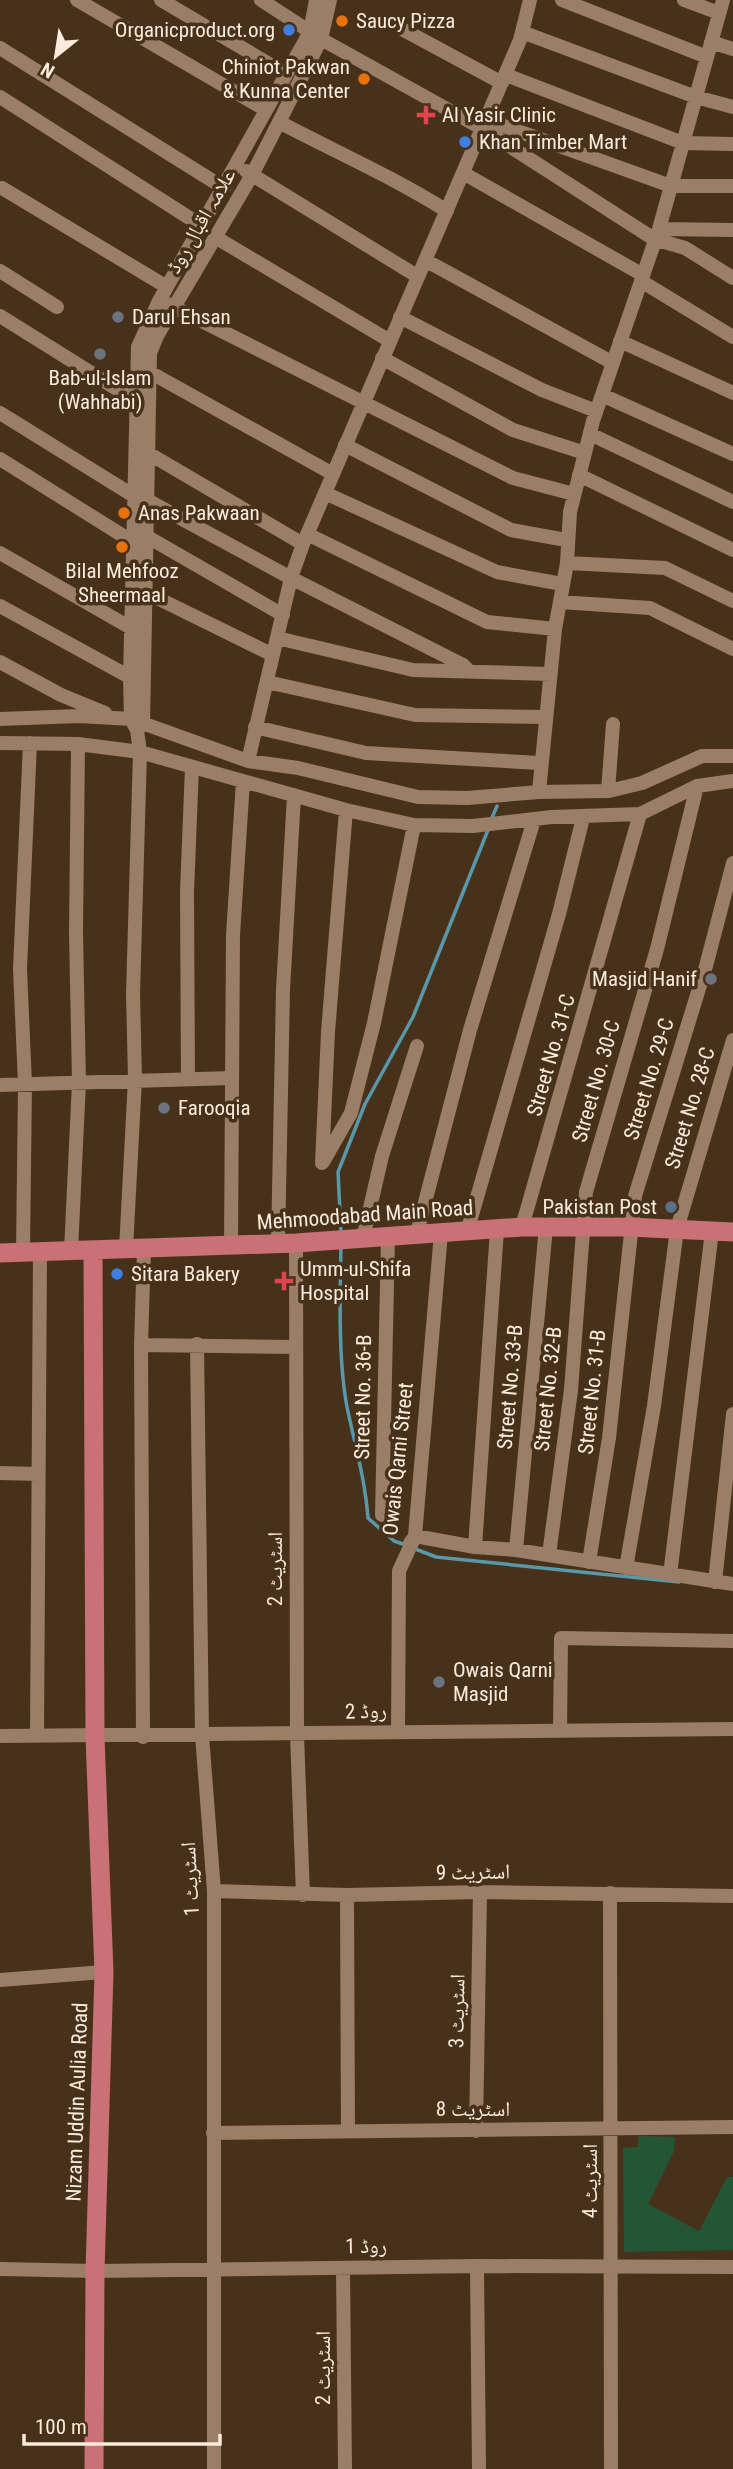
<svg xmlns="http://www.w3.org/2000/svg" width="733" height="2469" viewBox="0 0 733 2469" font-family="'Roboto Condensed','Noto Naskh Arabic',sans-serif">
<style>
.green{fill:#245635}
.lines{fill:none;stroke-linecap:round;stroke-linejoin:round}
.stream{stroke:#5898ab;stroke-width:3.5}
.minor{stroke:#9a7e66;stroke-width:14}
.major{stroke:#c97176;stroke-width:19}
.food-dot{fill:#e8710a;stroke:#48311a;stroke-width:2.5}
.shop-dot{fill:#3f7fe0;stroke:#48311a;stroke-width:2.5}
.health-dot{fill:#e0444e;stroke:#48311a;stroke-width:2.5}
.worship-dot{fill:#6b7280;stroke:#48311a;stroke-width:2.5}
.service-dot{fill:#5c6f8a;stroke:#48311a;stroke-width:2.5}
.labels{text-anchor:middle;stroke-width:7;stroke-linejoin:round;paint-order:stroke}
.poi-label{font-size:21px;fill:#faebdd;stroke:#48311a;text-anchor:start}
.street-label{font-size:21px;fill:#faebdd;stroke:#48311a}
</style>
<rect width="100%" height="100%" fill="#48311a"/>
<path class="green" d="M638,2136L675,2137L674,2151L648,2204L699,2231L727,2177H733V2250L624,2252L623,2148L638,2147Z"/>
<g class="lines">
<path class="stream" d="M491,820L497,806
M341,1232L338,1172L365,1104L413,1017L488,830
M341,1246C340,1295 338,1359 347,1407C355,1445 365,1479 368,1518L394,1541L406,1545
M413,1548L436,1557L679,1582"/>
<path class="minor" d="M77,0L266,110
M161,0L286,74
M261,0L321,39L483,129L654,239L685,248L733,278
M562,0L707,57
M684,0L719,13
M402,29L502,83
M522,32L696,97L733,107
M711,42L733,49
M0,48L224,188
M506,75L683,143L733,144
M0,97L202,226
M487,120L671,186H733
M279,122C336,152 393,177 447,211
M246,171L417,276
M463,173L643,275
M2,188L167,287
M659,229L733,230
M215,237L390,341
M425,260L613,363
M0,271L57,307
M641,281L733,337
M168,304L513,478L574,494
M0,316L141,404
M400,317L542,390L596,411
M620,341L733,393
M382,358L513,430L585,453
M144,369L333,474
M602,395L733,454
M0,413L134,496
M590,434L733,502
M345,445L511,530L566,540
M141,449L303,544
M0,459L133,542
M579,475L733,550
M325,493L497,572L562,584
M147,500L291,578L463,665L470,672
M307,534L487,622L555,629
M146,536L283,615
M0,553L131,628
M567,563L665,568L733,601
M145,592L273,655
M560,602L650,608L733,649
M0,606L137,681
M277,638L413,670L550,674
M0,662L61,695L105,713
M267,682L415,715L545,717
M0,719L79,716L131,719L248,761L298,768L418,797L467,798L539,792L609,791L642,783L702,756H733
M143,724L150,353L157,336L252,175L279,122L321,39L330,0
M255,727L366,753L539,763
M0,743L78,744L140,752L346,810L414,825L473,826L552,817L640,814L697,786L733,781
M248,761L291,578L303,544L520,40L530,0
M608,791L613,724
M539,792L555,629L567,563L570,512L593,421L659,229L723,0
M188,1079L187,892L192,767
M0,1085L232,1078
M323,1162L351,1113L374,1023L414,825
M322,1163L328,1032L346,810
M522,1227L640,814
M467,1232L559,914L583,818
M417,1233L470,1030L534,820
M363,1238L382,1156L417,1046
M296,1243L297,1735L303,1895
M278,1244L283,990L294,795
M231,1246L233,935L243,781
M126,1249L135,1079L133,994L140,752L137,730L131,719L130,677L138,347L159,301L310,32L316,0
M71,1251L79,1082L76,933L78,744
M23,1252L25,1084L20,969L30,743
M197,1344L202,1735L214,1891V2469
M141,1345L294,1347
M0,1473L38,1474
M382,1515L388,1238
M410,1543L415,1536L475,1547L516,1550L733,1584
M475,1547L497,1230
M516,1550L546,1227
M549,1555L571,1390L586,1192L657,949L697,786
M589,1562L609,1438L635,1196L706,966L733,863
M626,1568L654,1406L677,1229L733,1040
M670,1575L712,1231
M715,1582L733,1414
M398,1731L399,1571L415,1536L441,1233
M560,1731L561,1638L733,1641
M0,1736L733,1729
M37,1736L40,1252
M143,1737L141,1345L144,1249
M214,1891L347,1895L480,1892L733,1896
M610,1893L611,2469
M347,1895L348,2130
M0,1980L104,1972
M476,2131L480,1892
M213,2133L733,2127
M477,2266L479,2469
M343,2268L345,2469
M0,2269L95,2271L477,2266L733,2267"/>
<path class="major" d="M93,1250L95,1737L104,1972L95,2271L94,2469
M0,1253L296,1243L522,1227H629L733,1232"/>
</g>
<g class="food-dot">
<circle cx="342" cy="21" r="7"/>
<circle cx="364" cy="79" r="7"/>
<circle cx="124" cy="513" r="7"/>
<circle cx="122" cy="547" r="7"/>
</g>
<g class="shop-dot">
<circle cx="289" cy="30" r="7"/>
<circle cx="465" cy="142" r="7"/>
<circle cx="117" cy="1274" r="7"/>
</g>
<g class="health-dot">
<path d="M422.5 104.5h7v7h7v7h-7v7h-7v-7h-7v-7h7z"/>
<path d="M280.5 1270.5h7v7h7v7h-7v7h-7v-7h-7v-7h7z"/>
</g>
<g class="worship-dot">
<circle cx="118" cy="317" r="7"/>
<circle cx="100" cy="354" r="7"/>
<circle cx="711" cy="979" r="7"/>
<circle cx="164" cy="1108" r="7"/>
<circle cx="439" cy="1682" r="7"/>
</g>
<circle class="service-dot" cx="671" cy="1207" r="7"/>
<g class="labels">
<g class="poi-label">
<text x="356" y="28">Saucy Pizza</text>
<text x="275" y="37" text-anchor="end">Organicproduct.org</text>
<text x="350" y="74" text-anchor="end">Chiniot Pakwan<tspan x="350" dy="24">&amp; Kunna Center</tspan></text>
<text x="442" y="122">Al Yasir Clinic</text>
<text x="479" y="149">Khan Timber Mart</text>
<text x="132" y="324">Darul Ehsan</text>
<text x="100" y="385" text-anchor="middle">Bab-ul-Islam<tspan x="100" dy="24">(Wahhabi)</tspan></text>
<text x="138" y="520">Anas Pakwaan</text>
<text x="122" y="578" text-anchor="middle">Bilal Mehfooz<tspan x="122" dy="24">Sheermaal</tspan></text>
<text x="697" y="986" text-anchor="end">Masjid Hanif</text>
<text x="178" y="1115">Farooqia</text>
<text x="657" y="1214" text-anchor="end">Pakistan Post</text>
<text x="300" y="1276">Umm-ul-Shifa<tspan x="300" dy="24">Hospital</tspan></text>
<text x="131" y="1281">Sitara Bakery</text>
<text x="453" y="1677">Owais Qarni<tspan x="453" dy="24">Masjid</tspan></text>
</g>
<g class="street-label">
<text transform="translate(201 221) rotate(-60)" y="7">علامہ اقبال روڈ</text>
<text transform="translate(551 1055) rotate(-74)" y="7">Street No. 31-C</text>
<text transform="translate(649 1079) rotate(-73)" y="7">Street No. 29-C</text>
<text transform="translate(596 1081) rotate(-74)" y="7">Street No. 30-C</text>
<text transform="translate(690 1108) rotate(-73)" y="7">Street No. 28-C</text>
<text transform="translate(365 1215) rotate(-4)" y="7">Mehmoodabad Main Road</text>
<text transform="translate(510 1387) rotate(-85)" y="7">Street No. 33-B</text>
<text transform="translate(548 1389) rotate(-84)" y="7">Street No. 32-B</text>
<text transform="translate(592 1392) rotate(-84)" y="7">Street No. 31-B</text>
<text transform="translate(363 1397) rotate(-89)" y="7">Street No. 36-B</text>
<text transform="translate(398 1459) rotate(-84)" y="7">Owais Qarni Street</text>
<text transform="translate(275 1569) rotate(-90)" y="7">اسٹریٹ 2</text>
<text transform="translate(366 1711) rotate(-2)" y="7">روڈ 2</text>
<text transform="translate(473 1872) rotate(-1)" y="7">اسٹریٹ 9</text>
<text transform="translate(190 1879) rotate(-93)" y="7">اسٹریٹ 1</text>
<text transform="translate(457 2011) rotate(-89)" y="7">اسٹریٹ 3</text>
<text transform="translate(77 2102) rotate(-88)" y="7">Nizam Uddin Aulia Road</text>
<text x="473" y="2116">اسٹریٹ 8</text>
<text transform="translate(590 2181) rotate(-90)" y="7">اسٹریٹ 4</text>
<text transform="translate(366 2246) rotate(-1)" y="7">روڈ 1</text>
<text transform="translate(323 2368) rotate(-90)" y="7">اسٹریٹ 2</text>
</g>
</g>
<g transform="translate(56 56) rotate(210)" stroke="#48311a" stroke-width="5" paint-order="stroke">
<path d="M0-5L12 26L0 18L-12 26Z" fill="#faebdd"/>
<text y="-10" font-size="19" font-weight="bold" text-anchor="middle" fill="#faebdd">N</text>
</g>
<path d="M24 2434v10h196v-10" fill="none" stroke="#faebdd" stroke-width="3.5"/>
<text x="35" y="2434" font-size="21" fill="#faebdd" stroke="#48311a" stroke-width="5" paint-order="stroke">100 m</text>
</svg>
